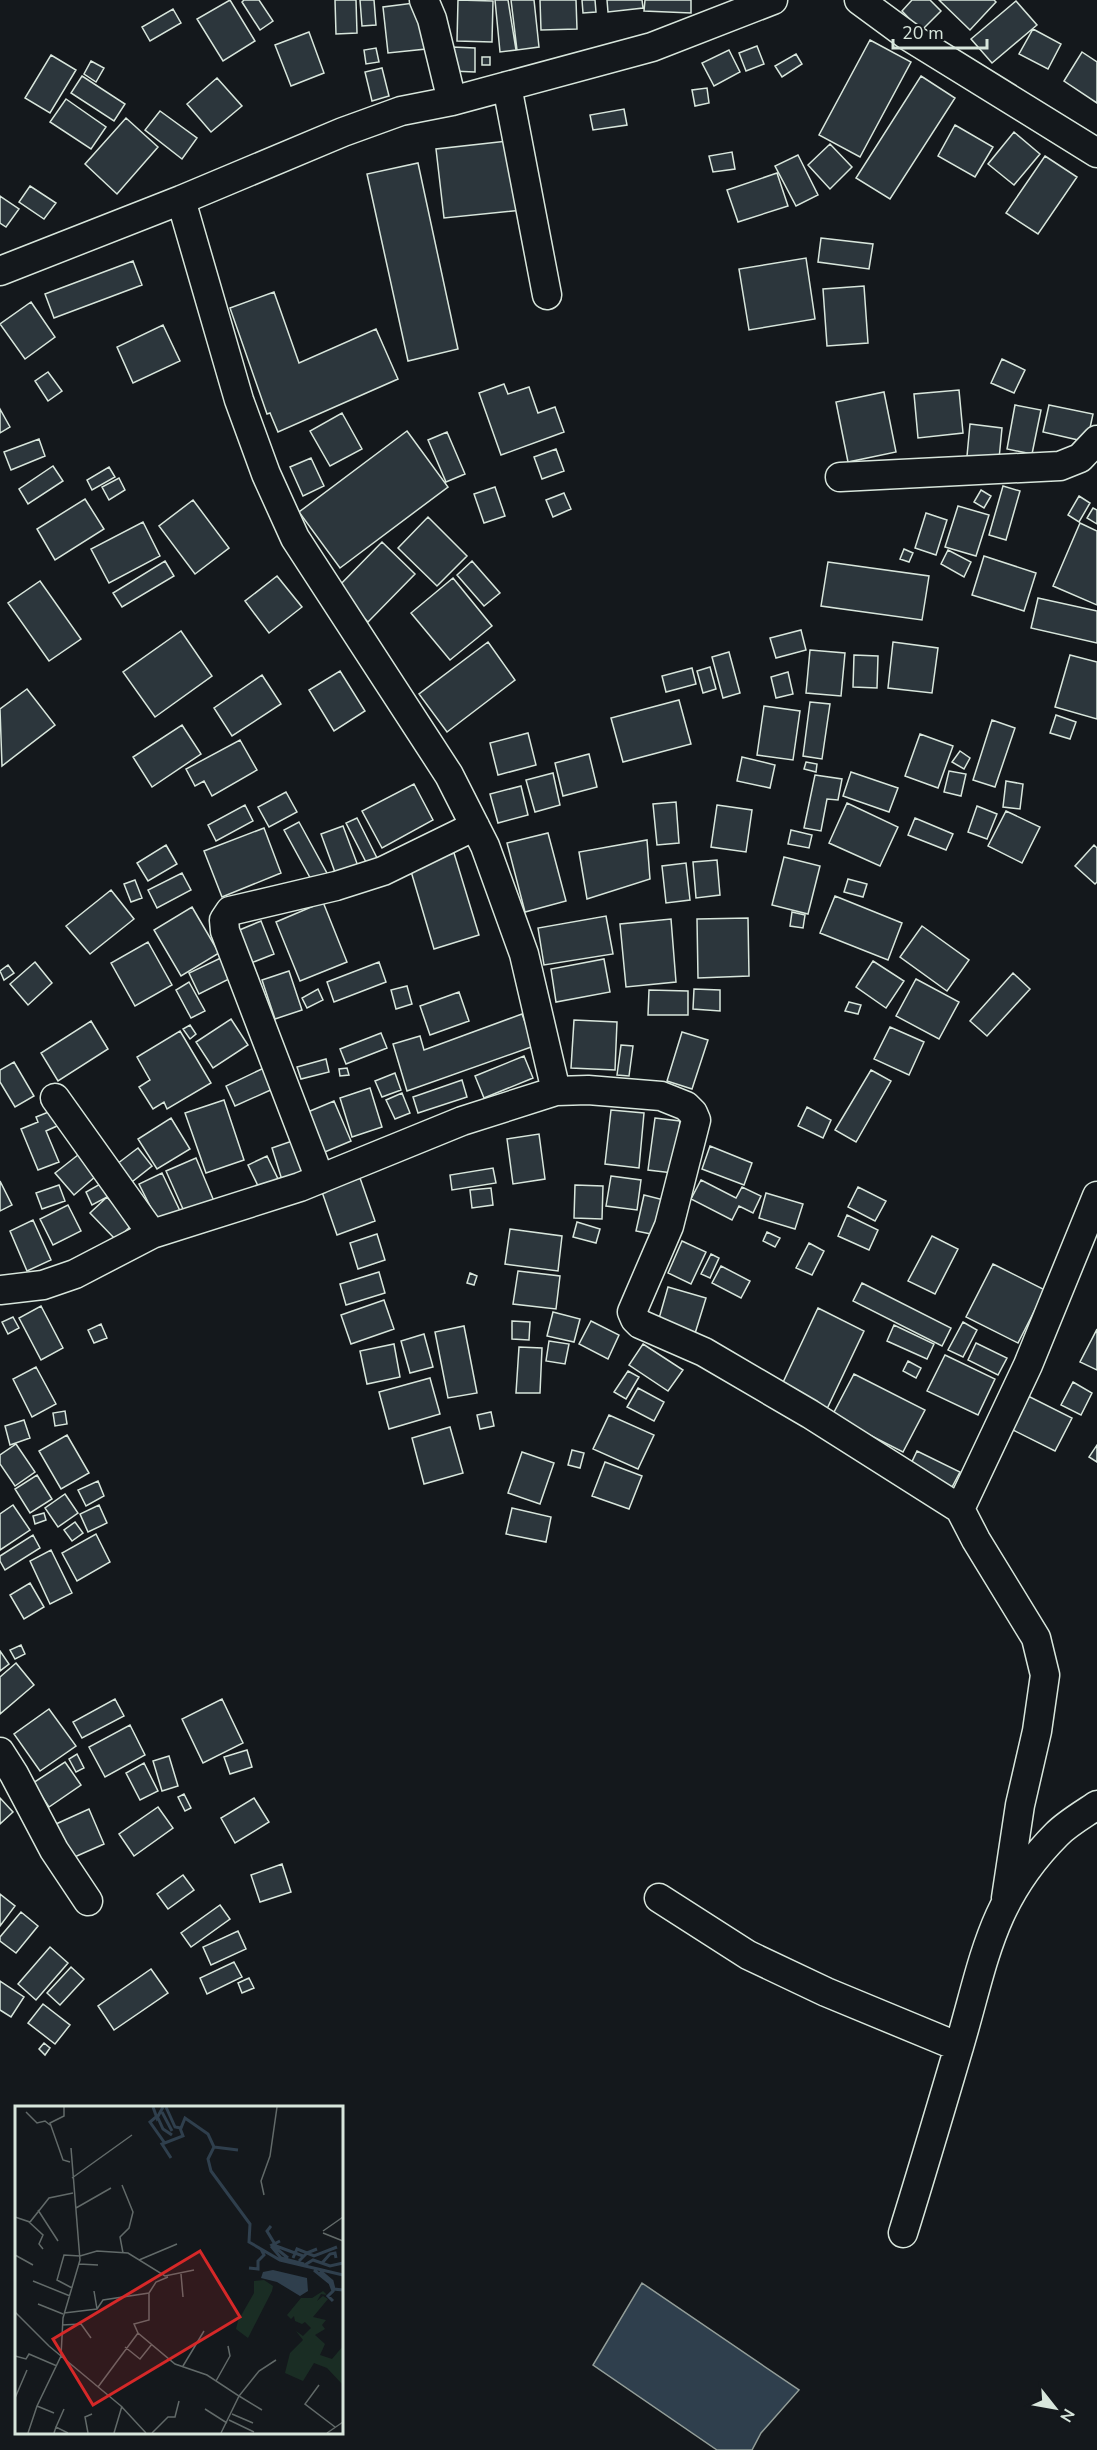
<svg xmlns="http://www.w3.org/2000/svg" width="1097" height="2450" viewBox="0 0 1097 2450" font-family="'Nunito Sans',sans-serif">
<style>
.water{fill:#2f3f4d;stroke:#939e99;stroke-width:1.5}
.building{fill:#2c363c;stroke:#d8e6dc;stroke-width:1.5}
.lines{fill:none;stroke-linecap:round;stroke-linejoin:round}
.minor-casing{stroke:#d8e6dc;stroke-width:31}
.minor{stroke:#14181c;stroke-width:28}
.inset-river{fill:none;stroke:#2f3f4d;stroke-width:3}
.inset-road{fill:none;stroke:#626a69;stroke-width:1.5}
.view{fill:#d62828;fill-opacity:0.15;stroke:#d62828;stroke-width:3}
.inset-edge{fill:none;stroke:#d8e6dc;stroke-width:3}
</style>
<rect width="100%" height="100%" fill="#14181c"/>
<path class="water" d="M642,2283L799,2390L761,2433L752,2450H717L593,2365Z"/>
<path class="building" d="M230,0L255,41L223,61L197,19Z
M244,0H259L273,21L260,30L242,2Z
M335,0H356L357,33L336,34Z
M360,0H374L376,25L362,26Z
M458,0L493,1L492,42L457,41Z
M495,0H508L516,50L500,52Z
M511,0H534L539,47L517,50Z
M540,0H576L577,29L541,30Z
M582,0H595L596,12L583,13Z
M607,0H642L643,8L608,12Z
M645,0H691V13L644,11Z
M912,0H930L941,11L921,31L902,11Z
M939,0H994L996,2L970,30Z
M1016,1L1037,25L992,63L971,39Z
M422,2L426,49L388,53L383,7Z
M173,9L181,23L150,41L142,27Z
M1033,29L1061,44L1048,69L1019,54Z
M309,32L324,73L291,86L275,45Z
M870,40L911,62L860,157L819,135Z
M757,46L764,64L746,71L739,53Z
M452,47L475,48V72L451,71Z
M376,48L379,62L366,64L364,50Z
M729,50L740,72L714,86L702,63Z
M1082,52L1097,62V103L1064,81Z
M796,54L802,64L782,77L775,66Z
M51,55L76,70L50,113L25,98Z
M482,57H490V65H482Z
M91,61L104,68L96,82L84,74Z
M382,68L389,96L372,101L365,72Z
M82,76L125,104L114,121L71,93Z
M921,76L955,98L890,199L856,178Z
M217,78L242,106L211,132L187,104Z
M707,88L709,103L695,106L692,90Z
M66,99L106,127L91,149L50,122Z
M624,109L627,125L593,130L590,115Z
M160,111L197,138L182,159L145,130Z
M126,118L158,147L117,194L85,164Z
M955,125L993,147L975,177L938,156Z
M1014,132L1040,154L1014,185L988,164Z
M526,139L533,209L444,218L436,149Z
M830,144L852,167L830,189L808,165Z
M732,152L735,169L713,172L709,156Z
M798,155L818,195L796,206L775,166Z
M1045,156L1077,177L1038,234L1006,213Z
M418,163L458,349L408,361L367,174Z
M777,173L788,206L738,222L727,190Z
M30,186L56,203L44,219L19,202Z
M0,196L19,209L6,227L0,223Z
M821,238L873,244L869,269L818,262Z
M806,258L815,319L749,330L739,269Z
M133,261L142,285L54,318L45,294Z
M864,286L868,343L827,346L823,289Z
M274,292L299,363L376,329L398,379L278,432L270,413L267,414L230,308Z
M31,302L55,337L25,359L0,324Z
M163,325L180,361L133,383L117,347Z
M1002,359L1025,370L1014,393L991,383Z
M48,372L62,391L48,401L35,381Z
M504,384L508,394L529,387L538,413L555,407L564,432L501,455L479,393Z
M959,390L963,433L918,438L914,394Z
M884,392L896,452L848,462L836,402Z
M1015,405L1041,410L1032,454L1007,449Z
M1049,405L1093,414L1087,442L1043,432Z
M0,409L10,427L0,433Z
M342,413L362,449L330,466L310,431Z
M970,424L1002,428L999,459L967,456Z
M407,431L448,487L340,568L299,512Z
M447,432L465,474L446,482L428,440Z
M39,439L45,456L11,470L4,452Z
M556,449L564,471L542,479L534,457Z
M311,458L324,486L303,496L290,467Z
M53,466L63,481L28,504L19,489Z
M109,467L115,477L92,490L87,480Z
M119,478L125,490L109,500L102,487Z
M1003,486L1020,491L1006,540L989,535Z
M495,487L505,516L484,523L474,494Z
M981,490L991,496L984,508L974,502Z
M564,493L571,509L553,517L546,500Z
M1079,496L1090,503L1079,522L1068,515Z
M85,499L104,529L55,560L37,529Z
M193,500L229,548L195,574L159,526Z
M958,506L989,515L976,556L945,547Z
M1093,508L1097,510V524L1087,518Z
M926,513L947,520L936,555L915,548Z
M428,517L467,556L437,586L398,548Z
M143,522L160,556L109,583L91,549Z
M1080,523L1097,531V605L1053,586Z
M382,542L415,574L368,622L335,590Z
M904,549L913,553L909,562L900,559Z
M948,550L971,562L964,577L941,564Z
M984,556L1036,573L1024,611L972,595Z
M165,561L174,576L122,607L113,593Z
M472,561L500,593L484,606L457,575Z
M828,562L929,576L922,620L821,606Z
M277,576L302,607L269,633L245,601Z
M453,578L492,626L450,660L411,613Z
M40,581L81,639L49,661L8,603Z
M1038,598L1097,611V643L1031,628Z
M801,630L806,650L776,658L770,638Z
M181,631L212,676L155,717L123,672Z
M488,642L515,680L447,732L419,694Z
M893,642L938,648L932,693L888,688Z
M810,650L845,653L841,696L806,693Z
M729,652L740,693L723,698L712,657Z
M854,655L878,656L877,688L853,687Z
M1070,655L1097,662V719L1055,707Z
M710,667L716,689L703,693L697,671Z
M692,668L696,684L666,692L662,676Z
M340,671L365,711L334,731L309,690Z
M788,672L793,694L776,698L771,677Z
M262,675L281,704L232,736L214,708Z
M27,689L55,725L2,766L0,709Z
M679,700L691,744L623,762L611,718Z
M810,702L830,704L822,759L803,756Z
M764,706L800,711L793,760L757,755Z
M1056,715L1076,722L1070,739L1050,733Z
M992,720L1015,728L995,787L973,780Z
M182,725L201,754L152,787L133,757Z
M528,733L536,765L498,775L490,743Z
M920,734L953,746L938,788L905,776Z
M240,740L257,770L212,796L204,781L195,786L186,769Z
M960,751L970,758L964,769L952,762Z
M589,754L597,787L563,796L555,763Z
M742,757L775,765L770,788L737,781Z
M806,762L817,764L816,772L804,769Z
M949,771L966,774L961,796L944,792Z
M851,772L898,788L889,812L843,796Z
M553,773L560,805L535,812L526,780Z
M815,775L842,779L838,800L827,799L821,831L804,828Z
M1006,781L1023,784L1020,809L1003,807Z
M414,784L433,820L382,848L362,811Z
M521,786L528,815L498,823L490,794Z
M286,792L297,812L269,827L258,807Z
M676,802L679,843L657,845L653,804Z
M847,803L898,827L880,866L829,843Z
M245,805L253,821L216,841L208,825Z
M717,805L752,810L746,852L711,847Z
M977,806L997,814L987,839L968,832Z
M1006,811L1040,827L1022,863L988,846Z
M357,818L378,860L368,866L346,823Z
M915,818L953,834L946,850L908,835Z
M299,822L328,875L313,883L284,830Z
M343,826L358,866L336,875L321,834Z
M264,828L281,873L222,897L204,851Z
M791,830L812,835L809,848L788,844Z
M548,833L566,901L525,912L507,843Z
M647,840L650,879L587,899L579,852Z
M166,845L177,864L148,881L137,863Z
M1094,845L1097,848V882L1095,884L1075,866Z
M454,853L479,935L434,949L410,868Z
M784,857L820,866L808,914L772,905Z
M717,860L720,895L696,898L693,862Z
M686,863L690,900L666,903L662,866Z
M182,873L191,890L157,908L148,890Z
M848,879L867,884L863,897L844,892Z
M135,880L142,898L131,902L124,884Z
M111,890L134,919L90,954L66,926Z
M835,896L902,923L888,960L820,933Z
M323,902L347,962L300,981L276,922Z
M192,907L219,953L181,976L154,930Z
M792,912L805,915L803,928L790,926Z
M606,916L613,954L544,965L538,928Z
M748,918L749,976L698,978L697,919Z
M671,919L676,982L626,987L620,924Z
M261,921L274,954L251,963L237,931Z
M922,926L969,960L947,991L900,957Z
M148,942L172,985L135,1006L111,963Z
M227,955L237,975L199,994L189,973Z
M604,959L610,992L556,1002L551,969Z
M873,961L904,981L886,1008L856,987Z
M35,962L52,983L28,1005L10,984Z
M379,962L386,982L334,1002L327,982Z
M8,965L14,973L4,980L0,971Z
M289,971L302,1010L275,1019L262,980Z
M1013,973L1030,989L987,1036L970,1021Z
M916,979L959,1002L939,1039L896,1016Z
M189,982L205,1011L191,1018L176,990Z
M407,986L412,1004L396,1009L391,990Z
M318,989L323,1000L307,1008L302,998Z
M694,989L720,990V1011L693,1009Z
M649,990L688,991V1015H648Z
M459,992L469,1021L430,1035L420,1006Z
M849,1002L861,1005L858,1014L845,1011Z
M522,1014L534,1046L407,1091L393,1044L420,1036L424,1050Z
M231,1019L248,1045L213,1068L196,1042Z
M574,1020L617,1022L615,1070L571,1068Z
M91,1021L108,1049L58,1081L41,1053Z
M190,1025L196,1034L190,1039L183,1029Z
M890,1027L924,1042L909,1075L874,1059Z
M180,1031L211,1083L167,1109L164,1102L153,1109L139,1087L150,1080L137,1057Z
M682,1032L708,1040L692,1089L667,1081Z
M381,1033L387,1048L346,1064L340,1049Z
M621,1045L633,1046L629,1076L617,1075Z
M524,1056L533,1078L484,1098L475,1076Z
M326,1059L329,1072L301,1079L297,1067Z
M14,1062L34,1096L15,1107L0,1082V1070Z
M266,1067L275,1088L235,1106L226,1086Z
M347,1068L349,1075L340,1076L339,1069Z
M871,1070L891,1081L856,1142L835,1130Z
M395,1073L401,1090L382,1097L375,1081Z
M462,1080L467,1097L418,1113L413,1097Z
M370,1088L382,1127L352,1137L340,1098Z
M402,1093L410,1113L395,1119L386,1100Z
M224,1100L244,1160L206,1173L185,1113Z
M334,1101L351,1141L320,1154L303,1114Z
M807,1107L831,1120L823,1138L798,1126Z
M611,1110L644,1113L639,1168L605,1164Z
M51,1111L57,1126L46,1131L59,1162L38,1170L21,1129L38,1122L36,1117Z
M171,1118L190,1149L157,1169L138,1139Z
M655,1118L680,1121L673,1173L648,1170Z
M539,1134L545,1179L513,1184L507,1139Z
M295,1140L305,1173L282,1180L272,1148Z
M710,1146L752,1163L744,1185L702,1169Z
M138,1148L152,1166L128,1185L113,1167Z
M78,1155L96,1176L74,1195L55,1173Z
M267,1156L279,1181L260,1190L248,1165Z
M196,1158L216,1206L187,1218L166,1171Z
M493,1168L496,1183L452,1190L450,1175Z
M162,1173L181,1213L159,1224L139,1184Z
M611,1176L641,1180L637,1210L606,1206Z
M360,1178L375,1221L337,1235L322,1192Z
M701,1180L736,1198L742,1187L761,1196L753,1213L739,1206L732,1220L691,1199Z
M0,1181L12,1205L0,1211Z
M102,1183L109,1196L92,1205L86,1192Z
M59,1185L65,1201L42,1209L36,1193Z
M575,1185L603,1186L602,1219L574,1218Z
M858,1187L886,1201L875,1221L848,1207Z
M491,1188L493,1205L472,1208L470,1190Z
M766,1193L803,1204L795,1229L759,1218Z
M644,1195L664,1200L656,1235L636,1231Z
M107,1197L132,1225L116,1240L90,1213Z
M68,1205L81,1231L53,1245L40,1219Z
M847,1215L878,1230L869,1250L838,1236Z
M33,1220L51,1260L27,1271L10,1231Z
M577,1222L600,1229L596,1243L573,1237Z
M510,1229L562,1236L558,1271L505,1264Z
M767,1232L780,1238L775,1247L763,1241Z
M377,1234L385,1260L358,1269L350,1243Z
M932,1236L958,1249L935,1294L908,1281Z
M682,1241L706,1252L691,1284L668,1273Z
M809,1243L824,1251L812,1275L796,1268Z
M711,1254L719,1258L710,1278L701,1274Z
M993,1264L1045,1290L1018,1343L966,1317Z
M721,1266L750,1281L741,1298L712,1283Z
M518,1271L560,1276L556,1309L513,1304Z
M379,1272L385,1293L346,1305L340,1284Z
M470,1273L477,1276L474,1285L467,1283Z
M862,1283L951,1328L942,1346L853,1301Z
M668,1287L706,1298L693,1340L656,1329Z
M384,1300L394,1329L351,1344L341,1315Z
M41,1306L63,1348L41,1360L19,1318Z
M818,1308L864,1331L825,1413L779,1391Z
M553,1312L580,1319L574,1342L547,1336Z
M13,1317L19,1328L8,1334L2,1322Z
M512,1321L530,1322L529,1340L512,1339Z
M591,1321L619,1335L608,1359L579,1344Z
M963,1322L977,1330L963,1357L948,1350Z
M101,1324L107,1338L94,1343L88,1330Z
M894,1325L934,1344L927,1359L887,1341Z
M464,1326L477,1393L448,1398L435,1332Z
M1097,1329V1370L1080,1362Z
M424,1334L433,1367L410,1373L401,1341Z
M549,1341L569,1344L565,1364L546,1361Z
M976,1343L1007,1358L998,1375L968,1360Z
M394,1344L400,1377L367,1384L360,1351Z
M643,1344L683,1370L668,1391L629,1365Z
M519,1347L542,1348L540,1393H516Z
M945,1355L995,1379L978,1415L927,1391Z
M908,1361L921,1368L916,1378L903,1371Z
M36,1367L56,1404L32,1417L13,1379Z
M628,1371L639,1377L626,1399L614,1392Z
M854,1374L925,1410L903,1452L832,1416Z
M430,1378L440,1414L389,1429L379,1392Z
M1073,1382L1092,1393L1081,1415L1061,1405Z
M638,1388L664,1402L654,1421L627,1407Z
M1028,1396L1072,1418L1055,1451L1011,1429Z
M65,1411L67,1424L55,1426L53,1413Z
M491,1412L494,1426L480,1429L477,1415Z
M609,1415L654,1435L638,1469L593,1449Z
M24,1420L30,1438L10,1445L5,1426Z
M450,1427L463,1473L424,1484L412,1438Z
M67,1435L89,1473L61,1489L39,1451Z
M16,1444L35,1472L15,1486L0,1464V1455Z
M1097,1445V1462L1089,1457Z
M572,1450L584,1453L580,1468L568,1465Z
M917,1451L960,1472L951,1489L909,1468Z
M522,1452L554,1463L540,1504L508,1493Z
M605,1462L642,1476L629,1509L592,1496Z
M37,1475L52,1499L30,1513L15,1489Z
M98,1481L104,1496L86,1506L78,1490Z
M65,1494L78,1513L58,1527L45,1508Z
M13,1505L30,1530L0,1550V1514Z
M99,1505L107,1523L88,1532L80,1514Z
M512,1508L551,1517L546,1542L506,1534Z
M44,1513L46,1520L35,1524L33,1516Z
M75,1522L83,1533L72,1541L64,1530Z
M96,1534L110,1562L77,1581L62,1553Z
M33,1535L40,1548L5,1570L0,1561V1556Z
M51,1550L72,1593L50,1604L30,1561Z
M30,1583L44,1607L24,1619L10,1595Z
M21,1645L25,1654L15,1659L10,1650Z
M0,1651L9,1664L0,1671Z
M16,1663L34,1685L0,1714V1677Z
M115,1699L124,1716L82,1738L73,1722Z
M222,1699L243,1743L203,1763L182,1719Z
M49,1709L76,1746L40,1771L14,1734Z
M130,1725L145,1755L105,1777L89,1747Z
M247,1750L252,1767L230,1774L224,1757Z
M77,1754L84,1768L76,1772L69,1759Z
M169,1756L178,1786L162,1791L153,1761Z
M65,1762L81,1785L49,1807L33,1783Z
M144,1763L158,1791L140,1800L126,1773Z
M184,1794L191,1808L185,1811L178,1797Z
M0,1798L13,1812L0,1824Z
M254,1798L269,1822L235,1843L221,1818Z
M158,1807L173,1828L134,1856L119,1834Z
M89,1809L104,1844L70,1859L56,1824Z
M282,1864L291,1892L260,1902L251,1875Z
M183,1875L194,1890L168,1909L157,1894Z
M0,1894L15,1906L0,1926Z
M220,1905L230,1919L191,1947L181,1933Z
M21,1912L38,1926L16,1953L0,1941V1937Z
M238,1931L246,1949L211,1965L203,1947Z
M50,1947L68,1963L36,2000L18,1984Z
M234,1962L242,1977L207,1994L200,1978Z
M71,1967L84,1979L60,2005L47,1993Z
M151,1969L168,1993L114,2030L98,2006Z
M249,1978L254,1988L242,1993L238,1983Z
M0,1981L24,1997L11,2017L0,2010Z
M43,2004L70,2025L55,2044L28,2023Z
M44,2043L50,2048L45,2055L39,2049Z"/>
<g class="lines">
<defs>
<path id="minor" d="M424,0L432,19L452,101
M859,0L908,36L1097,153
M507,86L547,295
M181,200L239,400L266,474L295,538L449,775L485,846L524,954L556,1091
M0,271L181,200L343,132L401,111L452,101L652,47L773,0
M840,477L1060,466L1080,458L1097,440
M55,1098L152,1234
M320,1179L225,931L224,920L230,911L336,886L383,871L475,826
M0,1290L43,1285L75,1274L152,1234L300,1187L462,1121L556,1091L588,1090L661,1096L686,1106L693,1113L696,1120L669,1226L632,1312L635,1319L640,1324L704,1352L810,1414L960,1509
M0,1752L14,1774L54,1850L88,1901
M659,1898L748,1955L826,1992L959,2047
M1006,1898L1020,1805L1037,1731L1045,1675L1036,1638L976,1540L960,1509L1028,1365L1097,1196
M903,2233C922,2172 940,2111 958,2050C984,1964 989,1902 1057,1834C1068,1823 1084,1814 1097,1805"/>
</defs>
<use href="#minor" class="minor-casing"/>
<use href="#minor" class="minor"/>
</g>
<g transform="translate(15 2106)">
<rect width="328" height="328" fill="#14181c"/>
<path d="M249,174L258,180L257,185L233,232L221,223L223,215L239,187V175ZM308,185L312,189L306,188L302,195L308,190L313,193L298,211L311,214L307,219L310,223L300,229L310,238L305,249L317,253L328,240V279L312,262L299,257L288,275L270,267L275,247L288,234L281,225L288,230L296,222L290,216L287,218L280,215L279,210L276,213L272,209L286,192H297Z" fill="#1a2d24"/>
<path d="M258,164L292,172L293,185L285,190L262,176L246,172L248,166Z" fill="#2f3f4d"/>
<path class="inset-river" d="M138,1L142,12L148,1M151,1L160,21L166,22L170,12L193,28L199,41L193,53L196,65L235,118L234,136L265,154L328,169M147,6L157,25M141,11L135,16L149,36M143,12L148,23L157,29M199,41L223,44M156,52L147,38L168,30L165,22M256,120L252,125L261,140L288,150M265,135L257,139L273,152M256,140L266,152L289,158M278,152L282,143L292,147L302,143M284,155L292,147L299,150L322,141M307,157L315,148L320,147L321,152M288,160L298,154L315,160L328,157M234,162L243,163V155L249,149L246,143M299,164L315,177L318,185L313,190L318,195M305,165L317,175L319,183L328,184"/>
<path class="inset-road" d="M49,1V10L35,17L48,54L55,56M11,6L22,17L30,15L35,19M57,72L117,29M107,79L118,106L114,122L105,131L108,147M249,89L246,75L255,50L262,1M61,102L96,82M23,104L43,135M0,111L15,116L34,92L58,87M14,116L28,129L24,138L28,143M308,125L328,111M308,127L328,135M0,149L18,159M124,154L162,138M64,158L83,159M166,168L168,191M18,175L55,190M57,182L42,174L49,149L65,150L82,145L113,147L150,170L179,164M79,185L82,203M134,187V214L119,218L123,227L160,258L192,269L224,290L206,327M23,198L48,208M0,206L34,240L106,300L131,327M49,207L82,203L88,194L134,187L141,176L153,171M47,219L66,218L76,232M110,241L125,253L137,238M0,250L11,253L14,248L42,260M168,260L189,225M201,275L215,250L213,240M304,279L290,298L320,321M83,281L123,227M0,292L12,264M22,300L39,307M190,303L212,317M247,304L224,290L244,265L261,254M217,308L238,317M214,314L239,326M41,321L49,303M13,327L22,300L46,250L48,212L65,154L56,42M39,327L41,321L53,327M73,327L70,311L77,308M99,327L107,300M137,327L153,311H160L164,295M312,327L328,316"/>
<path class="view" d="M185,145L225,211L78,299L38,233Z"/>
<rect width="328" height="328" class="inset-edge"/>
</g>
<g transform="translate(1055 2408) rotate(121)" stroke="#14181c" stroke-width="4.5" paint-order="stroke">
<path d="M0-4.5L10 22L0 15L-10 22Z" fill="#d8e6dc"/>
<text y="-9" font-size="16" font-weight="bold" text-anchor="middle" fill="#d8e6dc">N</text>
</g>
<path d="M893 39v9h94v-9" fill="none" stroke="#d8e6dc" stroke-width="3"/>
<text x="902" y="39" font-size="18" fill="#d8e6dc" stroke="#14181c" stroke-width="4.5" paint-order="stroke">20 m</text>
</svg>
